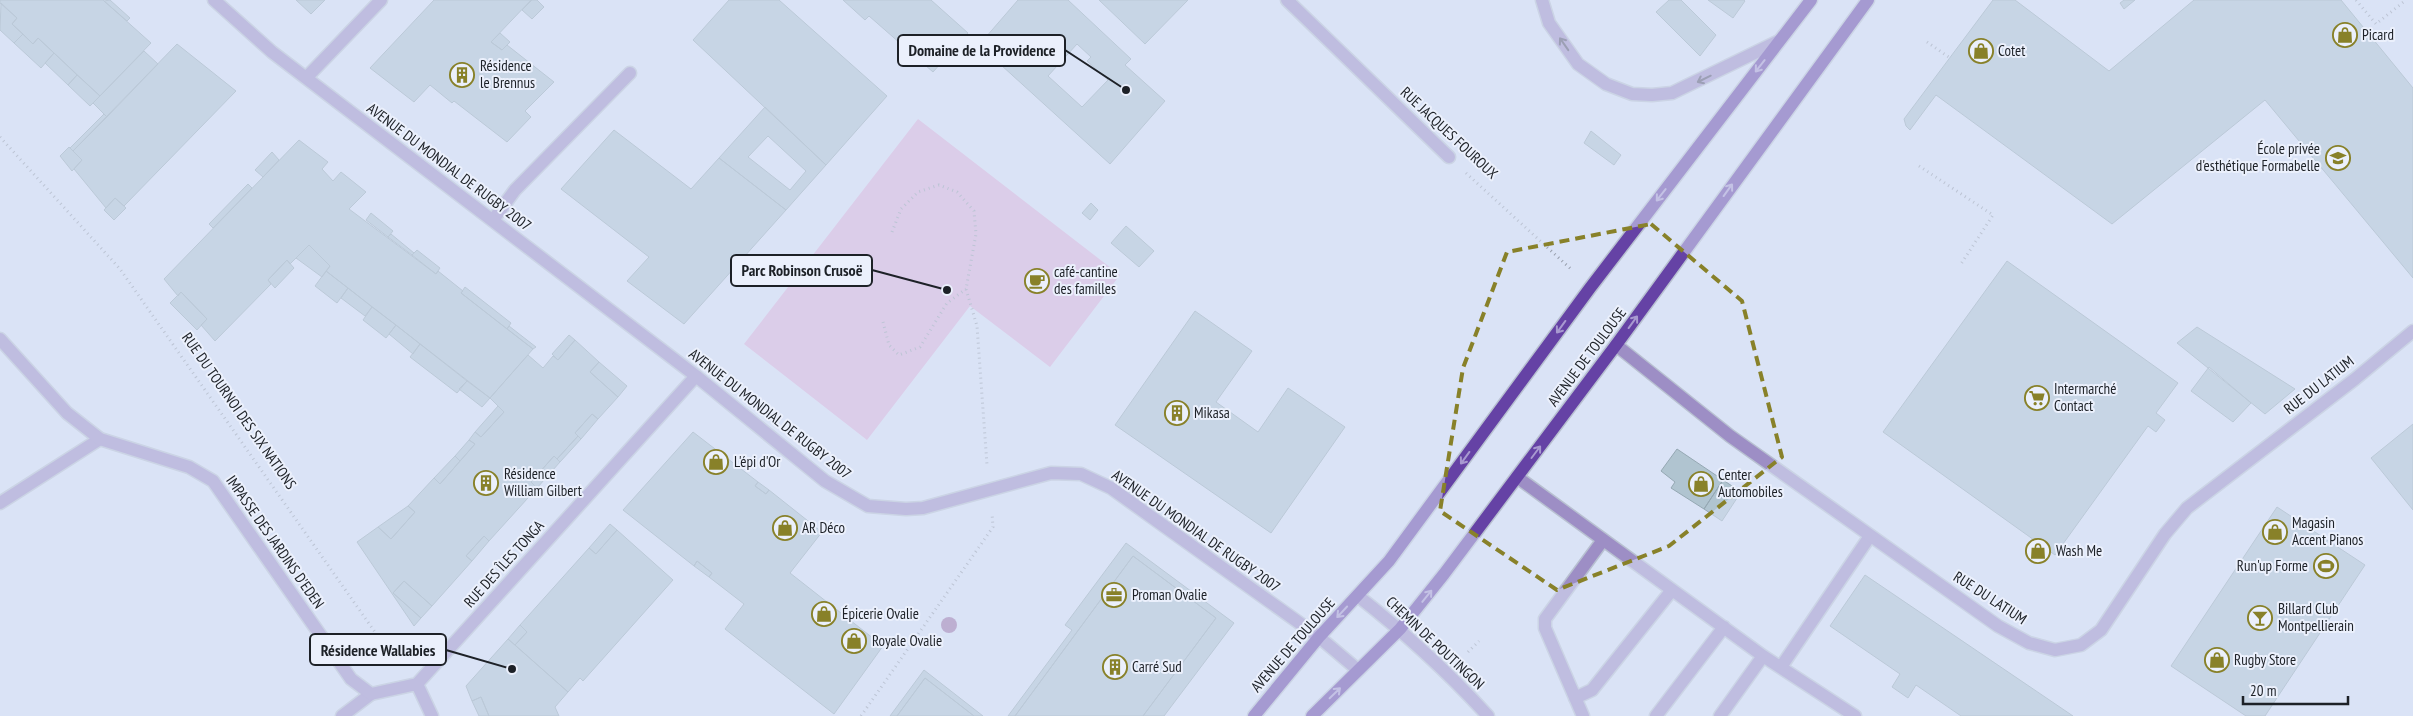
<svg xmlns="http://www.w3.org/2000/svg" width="2413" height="716" viewBox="0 0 2413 716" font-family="'PT Sans Narrow',sans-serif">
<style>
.green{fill:#dcb1d9}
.building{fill:#b0c4d0;stroke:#95a8b3;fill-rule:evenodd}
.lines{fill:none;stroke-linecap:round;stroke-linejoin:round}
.service-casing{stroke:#b8c0d1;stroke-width:15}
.minor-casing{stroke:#b8c0d1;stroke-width:15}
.primary-casing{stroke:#b8c0d1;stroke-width:15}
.path{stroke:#989fad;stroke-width:3;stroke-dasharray:1 4;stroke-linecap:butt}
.service{stroke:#9d8ec5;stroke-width:12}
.minor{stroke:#9d8ec5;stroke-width:12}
.primary{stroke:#6542a5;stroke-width:12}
.tree{fill:#996fa5}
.oneway{stroke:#504d66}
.oneway2{stroke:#a899d0}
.marked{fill:none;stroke:#888129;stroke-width:4;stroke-dasharray:10 6;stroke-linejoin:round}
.labels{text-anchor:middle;stroke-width:4;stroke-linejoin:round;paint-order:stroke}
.poi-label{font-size:15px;fill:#1d2127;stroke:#ebf0fc;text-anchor:start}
.street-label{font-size:15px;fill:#1d2127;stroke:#ebf0fc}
.leader{fill:none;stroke:#1d2127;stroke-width:2}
.callout-dot{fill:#1d2127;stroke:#ebf0fc;stroke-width:2}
.callout{fill:#ebf0fc;stroke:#1d2127;stroke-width:2}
.callout-label{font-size:16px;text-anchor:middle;font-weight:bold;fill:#1d2127}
</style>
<rect width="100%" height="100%" fill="#dae3f6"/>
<path class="green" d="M918,119L1120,275L1050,367L970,306L867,440L744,344Z"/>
<path class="building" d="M0,0H103L151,43L100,96L38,38L33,44L12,24L17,18L0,3Z
M110,0L130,18L127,21L104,1Z
M296,0H325L311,14Z
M434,0H531L491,42L502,50L507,45L554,82L525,111L531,117L507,142L454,101L452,103L430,85L414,102L370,68Z
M532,0H537L544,7L532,19L522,10Z
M729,0H779L887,96L826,165L693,40Z
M843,0H931L968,33L933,72L869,16L865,20Z
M1018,0H1068L1131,59L1125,65L1165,101L1110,164L979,45ZM1077,44L1091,57L1087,61L1108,80L1082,107L1048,76Z
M1099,0H1188L1145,44Z
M1669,0H1681L1716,35L1700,56L1656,12Z
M1708,0H1744L1745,1L1733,18Z
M1993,0H2015L2109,71L2194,0H2341L2413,88V278L2265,100L2112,224L1936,95L1910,130L1906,126L1904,119Z
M2124,0H2135L2124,9L2120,3Z
M1,3L17,18L12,24L23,34L14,43L0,30Z
M500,33L510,42L502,50L491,42Z
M23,34L33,44L38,38L54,53L41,68L14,43Z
M177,44L236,91L124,206L115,198L106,208L74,169L82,160L73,151Z
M144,51L158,64L107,117L93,103Z
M54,53L77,75L68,85L45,63Z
M77,75L100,96L90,106L68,85Z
M765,107L826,165L786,210L719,158ZM768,136L806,171L790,190L748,157Z
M104,114L107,117L73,151L70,148Z
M614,130L691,189L719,158L786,210L684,324L627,281L649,257L561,189Z
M1591,131L1621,155L1614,165L1584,143Z
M299,140L328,162L322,169L333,181L341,172L366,192L349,209L436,274L438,271L463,291L461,293L533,349L490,398L326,271L330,266L309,245L290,264L287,260L268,280L271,284L215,341L201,325L207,319L181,292L178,296L164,279Z
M69,147L82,160L72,171L60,156Z
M272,152L279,160L263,177L255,170Z
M248,184L252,188L213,228L209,224Z
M115,198L126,208L114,220L104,210Z
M1091,203L1098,210L1090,220L1082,213Z
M371,213L393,231L388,237L366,220Z
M1126,226L1154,251L1139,267L1111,243Z
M391,234L414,253L412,255L388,237Z
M309,245L330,266L322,277L296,258Z
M417,250L440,268L436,274L412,255Z
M287,260L294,268L275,288L268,280Z
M2007,261L2178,383L2156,413L2165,420L2156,432L2148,426L2055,555L1883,432Z
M326,271L348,288L337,303L315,286Z
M465,287L511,323L507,329L461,293Z
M348,288L372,307L365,316L341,298Z
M181,292L207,319L197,330L170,303Z
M372,307L396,325L386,338L363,320Z
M1195,311L1252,351L1216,402L1258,432L1288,388L1345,427L1271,533L1115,425Z
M396,325L420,344L413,354L389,334Z
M509,326L536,347L533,349L507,329Z
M2197,327L2295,389L2265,414L2177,343Z
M569,335L575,340L558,360L552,354Z
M575,340L599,362L590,372L618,397L598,419L592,414L575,433L578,436L557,459L554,456L531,482L537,488L489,541L484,536L466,556L472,561L432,606L404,581L393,593L421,618L414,626L357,542L378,527L391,539L415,512L408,506L434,478L440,484L475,444L469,440L475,432L481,437L504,412L490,398L528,355L543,368L553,356L558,360Z
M420,344L467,381L457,393L410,357Z
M599,362L627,386L618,397L590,372Z
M2209,367L2251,403L2233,422L2191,391Z
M467,381L490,398L482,407L459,389Z
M498,406L504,412L481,437L475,432Z
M592,414L598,419L581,439L575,433Z
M2413,424V510L2371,458Z
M693,432L758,482L755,486L766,494L769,490L822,532L790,573L883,646L834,714L725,629L744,604L709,577L712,573L697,561L694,566L623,510Z
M578,436L581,439L560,462L557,459Z
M469,440L475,444L460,461L455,456Z
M1677,449L1723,480L1704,509L1671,488L1675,482L1661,471Z
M455,456L460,461L440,484L434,478Z
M554,456L560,462L537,488L531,482Z
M1723,480L1741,492L1722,521L1704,509Z
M758,482L769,490L766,494L755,486Z
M408,506L415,512L391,539L378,527Z
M2277,507L2365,565L2265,716H2246L2171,666Z
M610,524L617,530L596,554L589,548Z
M617,530L673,580L583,681L580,678L568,692L515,645L527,632L520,625L589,548L596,554Z
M484,536L489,541L472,561L466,556Z
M1126,543L1234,623L1164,716H1143L1216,618L1133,556L1015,716H1008L1072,630L1065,625Z
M1133,556L1216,618L1143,716H1015Z
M697,561L712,573L709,577L694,566Z
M1865,575L2073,716H1961L1916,685L1908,698L1892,687L1900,674L1830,626Z
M404,581L432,606L421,618L393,593Z
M520,625L527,632L515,645L508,639Z
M508,639L568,692L555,707L559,716H489L481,697L472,701L466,686Z
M924,670L983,716H974L925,678L897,716H890Z
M925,678L974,716H897Z
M481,697L489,716H479L472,701Z"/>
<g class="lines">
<defs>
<path id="service" d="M1542,0L1549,23L1578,64L1606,84L1632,94L1652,95L1672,93L1779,41
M493,220L515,190L630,73
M1517,477L1763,656L1855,716
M0,503L100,439
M1781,667L1870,536
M1575,698L1592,690L1672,590
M342,716L371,694
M1583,716L1545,628V619L1603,540
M1656,716L1724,627
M1720,716L1763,656"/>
<path id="minor" d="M214,0L272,52L696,376L825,481L868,506L906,509L923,508L1051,473L1081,474L1111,488L1157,521L1319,637L1358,670
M1287,0L1449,157
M306,78L381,0
M0,339L67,413L100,439L189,467L213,481L351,679L371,694L417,684
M1616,345L1730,436L1998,626L2029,643L2055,650L2081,645L2101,630L2165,534L2187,508L2355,379L2413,331
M1358,596C1405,633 1448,672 1488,716
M417,684L696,376
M417,684L432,716"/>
<path id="primary" d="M1254,716L1319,637L1389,561L1590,288L1811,0
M1312,716L1400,629L1444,574L1616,345L1868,0"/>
</defs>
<use href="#service" class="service-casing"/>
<use href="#minor" class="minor-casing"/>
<use href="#primary" class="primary-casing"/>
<path class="path" d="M2356,0L2376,24L2406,0
M1927,42L1950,58
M0,137L120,269L396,662
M1919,166L1993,215L1961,264
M1466,173L1572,270
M892,232L901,209L918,192L939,185L957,192L974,211L976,234L966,289L977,326L987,465
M883,322L889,345L899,355L920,347L947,303L966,289
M1468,652L1479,641
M861,716L993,527L992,513"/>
<use href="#service" class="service"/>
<use href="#minor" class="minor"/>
<use href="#primary" class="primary"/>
</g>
<circle class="tree" cx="949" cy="625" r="8"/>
<defs><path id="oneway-shaft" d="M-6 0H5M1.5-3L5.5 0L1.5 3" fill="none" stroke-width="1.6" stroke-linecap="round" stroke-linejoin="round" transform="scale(1.25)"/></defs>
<g class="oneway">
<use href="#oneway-shaft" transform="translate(1564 44) rotate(-125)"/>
<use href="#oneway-shaft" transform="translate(1704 79) rotate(154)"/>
</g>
<g class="oneway2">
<use href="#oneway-shaft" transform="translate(1760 66) rotate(128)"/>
<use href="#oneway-shaft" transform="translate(1728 190) rotate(-54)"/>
<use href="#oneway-shaft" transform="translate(1661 195) rotate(128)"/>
<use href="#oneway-shaft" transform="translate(1633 322) rotate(-54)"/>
<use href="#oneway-shaft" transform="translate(1561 327) rotate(126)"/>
<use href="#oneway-shaft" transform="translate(1536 452) rotate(-53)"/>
<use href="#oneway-shaft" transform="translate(1465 458) rotate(126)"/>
<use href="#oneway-shaft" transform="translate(1427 596) rotate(-51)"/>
<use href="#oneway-shaft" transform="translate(1342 612) rotate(133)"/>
<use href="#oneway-shaft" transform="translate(1335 693) rotate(-44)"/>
</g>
<path d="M0 0H2413V716H0ZM1651,224L1742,301L1782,457L1669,546L1557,590L1440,511L1463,368L1507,252Z" fill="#dae3f6" fill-opacity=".55" fill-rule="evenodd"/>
<path class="marked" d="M1651,224L1742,301L1782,457L1669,546L1557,590L1440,511L1463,368L1507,252Z"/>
<defs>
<symbol id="shop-ring" viewBox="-11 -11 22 22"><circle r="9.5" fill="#ebf0fc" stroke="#888129" stroke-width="1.5"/><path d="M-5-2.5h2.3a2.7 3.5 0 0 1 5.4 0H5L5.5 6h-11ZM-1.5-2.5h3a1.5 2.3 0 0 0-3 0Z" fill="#888129"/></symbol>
<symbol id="building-ring" viewBox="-11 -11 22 22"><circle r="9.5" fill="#ebf0fc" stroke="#888129" stroke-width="1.5"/><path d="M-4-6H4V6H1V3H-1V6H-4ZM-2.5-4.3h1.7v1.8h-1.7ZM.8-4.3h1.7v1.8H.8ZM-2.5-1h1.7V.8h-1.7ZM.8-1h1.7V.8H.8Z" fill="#888129"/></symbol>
<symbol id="school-ring" viewBox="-11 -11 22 22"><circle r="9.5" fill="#ebf0fc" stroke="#888129" stroke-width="1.5"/><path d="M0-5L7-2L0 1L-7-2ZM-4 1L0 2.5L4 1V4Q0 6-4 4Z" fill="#888129"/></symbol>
<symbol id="cafe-ring" viewBox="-11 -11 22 22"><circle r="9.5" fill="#ebf0fc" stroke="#888129" stroke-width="1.5"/><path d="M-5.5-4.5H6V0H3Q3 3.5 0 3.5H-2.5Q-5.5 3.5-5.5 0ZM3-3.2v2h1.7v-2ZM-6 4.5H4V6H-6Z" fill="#888129"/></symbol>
<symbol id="supermarket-ring" viewBox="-11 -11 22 22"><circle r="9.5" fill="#ebf0fc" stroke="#888129" stroke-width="1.5"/><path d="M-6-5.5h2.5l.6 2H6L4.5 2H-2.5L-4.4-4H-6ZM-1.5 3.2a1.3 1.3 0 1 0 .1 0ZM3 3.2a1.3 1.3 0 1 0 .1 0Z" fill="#888129"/></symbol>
<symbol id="stadium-ring" viewBox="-11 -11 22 22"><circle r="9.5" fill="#ebf0fc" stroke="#888129" stroke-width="1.5"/><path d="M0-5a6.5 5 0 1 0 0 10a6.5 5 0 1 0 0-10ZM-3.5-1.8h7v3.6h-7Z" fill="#888129"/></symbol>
<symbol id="office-ring" viewBox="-11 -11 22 22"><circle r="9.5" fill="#ebf0fc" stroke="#888129" stroke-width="1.5"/><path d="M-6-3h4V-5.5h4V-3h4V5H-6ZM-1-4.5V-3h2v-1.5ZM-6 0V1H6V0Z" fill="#888129"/></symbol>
<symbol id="bar-ring" viewBox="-11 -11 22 22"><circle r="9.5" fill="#ebf0fc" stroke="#888129" stroke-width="1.5"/><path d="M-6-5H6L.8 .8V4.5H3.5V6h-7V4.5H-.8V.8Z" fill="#888129"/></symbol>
</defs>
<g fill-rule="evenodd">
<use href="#shop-ring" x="2331" y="21" width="28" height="28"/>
<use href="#shop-ring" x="1967" y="37" width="28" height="28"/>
<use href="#building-ring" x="448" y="61" width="28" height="28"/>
<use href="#school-ring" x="2324" y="144" width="28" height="28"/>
<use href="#cafe-ring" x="1023" y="267" width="28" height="28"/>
<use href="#supermarket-ring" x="2023" y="384" width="28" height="28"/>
<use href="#building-ring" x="1163" y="399" width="28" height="28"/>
<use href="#shop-ring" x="702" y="448" width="28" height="28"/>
<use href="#building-ring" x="472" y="469" width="28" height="28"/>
<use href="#shop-ring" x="1687" y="470" width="28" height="28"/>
<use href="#shop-ring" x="771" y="514" width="28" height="28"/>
<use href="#shop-ring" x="2261" y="518" width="28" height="28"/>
<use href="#shop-ring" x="2024" y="537" width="28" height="28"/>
<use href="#stadium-ring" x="2312" y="552" width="28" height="28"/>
<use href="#office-ring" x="1100" y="581" width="28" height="28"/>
<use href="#shop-ring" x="810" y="600" width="28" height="28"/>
<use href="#bar-ring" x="2246" y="604" width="28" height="28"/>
<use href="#shop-ring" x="840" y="627" width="28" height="28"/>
<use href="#shop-ring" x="2203" y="646" width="28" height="28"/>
<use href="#building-ring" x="1101" y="653" width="28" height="28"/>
</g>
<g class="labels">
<g class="poi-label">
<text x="2362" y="40">Picard</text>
<text x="1998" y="56">Cotet</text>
<text x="480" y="71">Résidence<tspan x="480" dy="17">le Brennus</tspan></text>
<text x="2320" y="154" text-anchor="end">École privée<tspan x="2320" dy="17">d'esthétique Formabelle</tspan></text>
<text x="1054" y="277">café-cantine<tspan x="1054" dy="17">des familles</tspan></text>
<text x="2054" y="394">Intermarché<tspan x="2054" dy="17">Contact</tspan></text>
<text x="1194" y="418">Mikasa</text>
<text x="734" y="467">L'épi d'Or</text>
<text x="504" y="479">Résidence<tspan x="504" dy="17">William Gilbert</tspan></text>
<text x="1718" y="480">Center<tspan x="1718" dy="17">Automobiles</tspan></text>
<text x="2292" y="528">Magasin<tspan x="2292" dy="17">Accent Pianos</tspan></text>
<text x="802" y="533">AR Déco</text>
<text x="2056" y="556">Wash Me</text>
<text x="2308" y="571" text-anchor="end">Run'up Forme</text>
<text x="1132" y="600">Proman Ovalie</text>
<text x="2278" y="614">Billard Club<tspan x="2278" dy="17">Montpellierain</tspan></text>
<text x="842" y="619">Épicerie Ovalie</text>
<text x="872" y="646">Royale Ovalie</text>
<text x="2234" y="665">Rugby Store</text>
<text x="1132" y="672">Carré Sud</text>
</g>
<g class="street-label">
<text transform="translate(1449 133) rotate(43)" y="5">RUE JACQUES FOUROUX</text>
<text transform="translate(449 167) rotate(37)" y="5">AVENUE DU MONDIAL DE RUGBY 2007</text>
<text transform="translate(1587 357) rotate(-53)" y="5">AVENUE DE TOULOUSE</text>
<text transform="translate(2319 385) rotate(-38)" y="5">RUE DU LATIUM</text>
<text transform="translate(239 411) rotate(55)" y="5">RUE DU TOURNOI DES SIX NATIONS</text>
<text transform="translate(770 414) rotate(38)" y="5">AVENUE DU MONDIAL DE RUGBY 2007</text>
<text transform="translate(1196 531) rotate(35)" y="5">AVENUE DU MONDIAL DE RUGBY 2007</text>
<text transform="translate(275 542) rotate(55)" y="5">IMPASSE DES JARDINS D'EDEN</text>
<text transform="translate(504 564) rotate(-48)" y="5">RUE DES ÎLES TONGA</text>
<text transform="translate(1990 598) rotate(33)" y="5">RUE DU LATIUM</text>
<text transform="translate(1435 643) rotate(43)" y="5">CHEMIN DE POUTINGON</text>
<text transform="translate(1293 645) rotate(-49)" y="5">AVENUE DE TOULOUSE</text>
</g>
</g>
<path class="leader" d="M1126 90L1065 50M947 290L872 270M512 669L446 650"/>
<g class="callout-dot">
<circle cx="1126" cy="90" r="5"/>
<circle cx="947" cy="290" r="5"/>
<circle cx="512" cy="669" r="5"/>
</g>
<g class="callout">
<rect x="898" y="35" width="167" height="31" rx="5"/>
<rect x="731" y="255" width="141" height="31" rx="5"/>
<rect x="310" y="634" width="136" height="31" rx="5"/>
</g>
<g class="callout-label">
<text x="982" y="56">Domaine de la Providence</text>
<text x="802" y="276">Parc Robinson Crusoë</text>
<text x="378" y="656">Résidence Wallabies</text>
</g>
<path d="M2243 696v8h105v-8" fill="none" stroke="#1d2127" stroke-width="2.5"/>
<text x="2250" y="696" font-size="15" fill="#1d2127" stroke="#ebf0fc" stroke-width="4" paint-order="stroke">20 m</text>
</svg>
